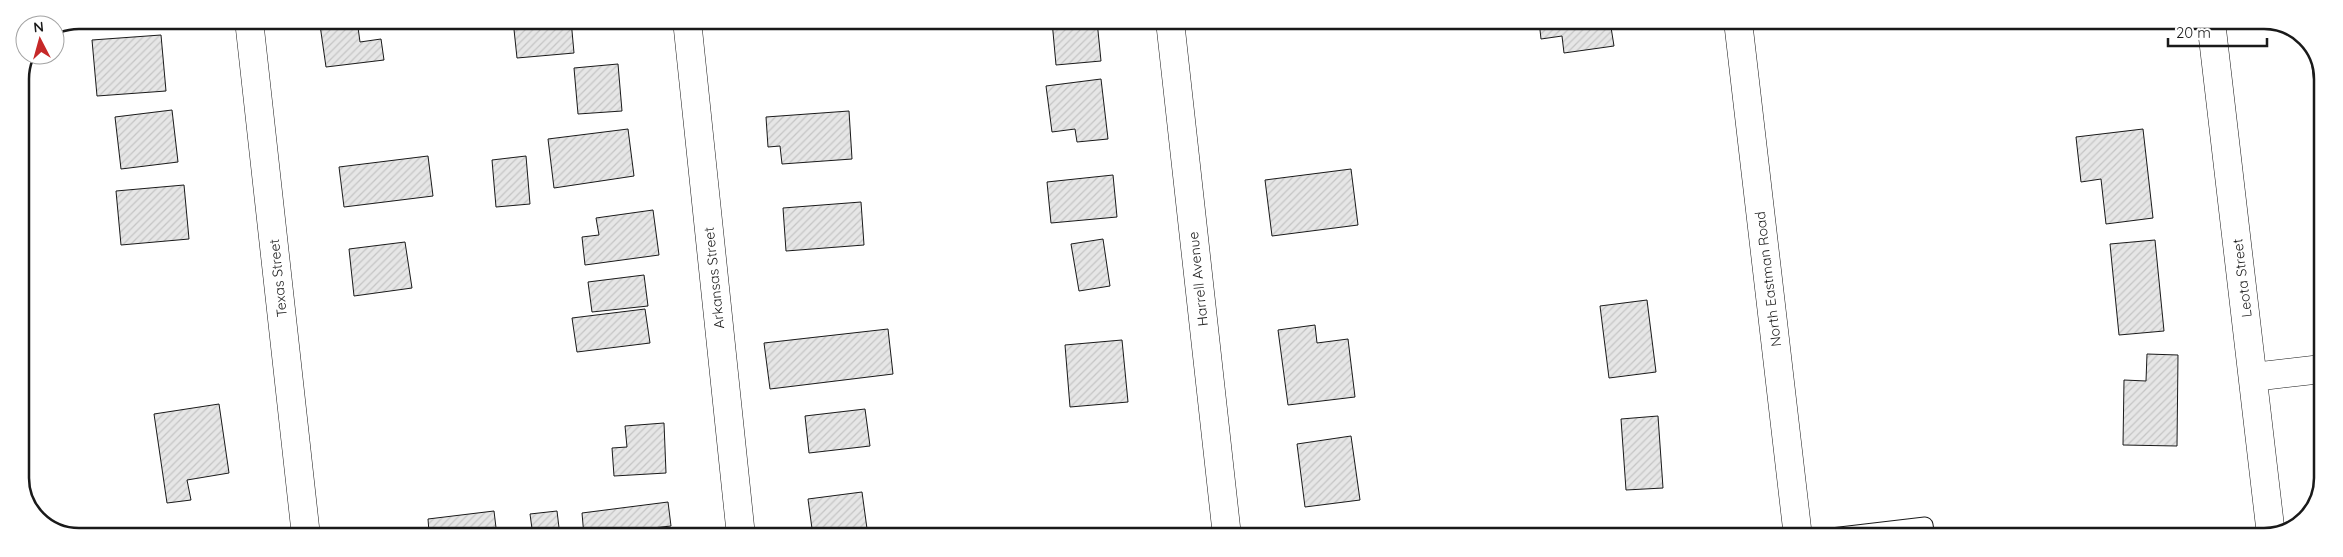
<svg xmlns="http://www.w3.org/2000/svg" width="2343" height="557" viewBox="0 0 2343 557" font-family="Quicksand,sans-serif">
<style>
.building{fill:url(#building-hatch);stroke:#1a1a1a}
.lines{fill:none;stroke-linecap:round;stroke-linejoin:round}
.lane-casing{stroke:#1a1a1a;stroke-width:17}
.street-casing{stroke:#1a1a1a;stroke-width:29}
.primary-casing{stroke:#1a1a1a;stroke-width:29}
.lane{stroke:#fff;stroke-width:15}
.street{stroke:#fff;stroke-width:28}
.primary{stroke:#fff;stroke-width:28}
.labels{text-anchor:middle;stroke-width:4;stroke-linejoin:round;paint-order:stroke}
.street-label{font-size:14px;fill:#1a1a1a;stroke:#fff}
.rim{fill:none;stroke:#1a1a1a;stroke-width:2.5}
</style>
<defs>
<pattern id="building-hatch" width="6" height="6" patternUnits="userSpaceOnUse" patternTransform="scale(1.25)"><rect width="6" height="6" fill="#e6e6e6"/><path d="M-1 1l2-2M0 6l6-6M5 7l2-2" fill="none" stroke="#c5c5c5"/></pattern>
</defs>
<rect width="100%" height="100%" fill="#fff"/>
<path class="building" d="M87,20H127L88,23Z
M357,20L360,42L381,39L384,60L326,67L320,25Z
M513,20H571L574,53L517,58Z
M1052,21H1097L1101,61L1056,65Z
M1539,21H1610L1614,46L1564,53L1562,36L1541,39Z
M161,35L166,91L97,96L92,40Z
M2309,41L2323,75V91L2315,92Z
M618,64L622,111L578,114L574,68Z
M1101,79L1108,139L1077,142L1075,129L1052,132L1046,86Z
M2316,104H2323V191L2320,192Z
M172,110L178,162L121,169L115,117Z
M849,111L852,159L782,164L780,146L768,147L766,117Z
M628,129L634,176L554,188L548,139Z
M2143,129L2153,218L2106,224L2101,179L2081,182L2076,137Z
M428,156L433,196L344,207L339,167Z
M526,156L530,204L496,207L492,160Z
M1351,169L1358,225L1272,236L1265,180Z
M1113,175L1117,217L1051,223L1047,182Z
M184,185L189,239L121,245L116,191Z
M861,202L864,245L786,251L783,208Z
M653,210L659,255L585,265L582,237L599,235L596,218Z
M1103,239L1110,286L1079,291L1071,244Z
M2155,240L2164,331L2119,335L2110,244Z
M405,242L412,288L354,296L349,249Z
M644,275L648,306L592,312L588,282Z
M1647,300L1656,372L1609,378L1600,306Z
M645,309L650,343L577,352L572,318Z
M1315,325L1317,343L1348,339L1355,397L1288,405L1278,330Z
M888,329L893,374L770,389L764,343Z
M1122,340L1128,402L1070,407L1065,345Z
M2147,354L2178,355L2177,446L2123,445L2124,380L2146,381Z
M219,404L229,473L187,480L191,500L167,503L154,414Z
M865,409L870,446L809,453L805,416Z
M1658,416L1663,488L1626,490L1621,419Z
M664,423L666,473L614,476L612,448L627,447L625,426Z
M1351,436L1360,500L1305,507L1297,444Z
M862,492L868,536H813L808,499Z
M668,502L671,526L625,531L626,536H584L582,513Z
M494,511L497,536H407L429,532L428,519Z
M557,511L560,536H533L530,514Z"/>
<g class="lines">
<defs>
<path id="lane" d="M1823,537L1925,525L1927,537"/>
<path id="street" d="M249,20L306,536
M687,20L741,536
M1170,21L1227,536
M2211,21L2271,535
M2253,377L2322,369"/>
<path id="primary" d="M1738,21L1798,537"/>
</defs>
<use href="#lane" class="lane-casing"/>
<use href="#street" class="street-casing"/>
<use href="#primary" class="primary-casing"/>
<use href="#lane" class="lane"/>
<use href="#street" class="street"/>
<use href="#primary" class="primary"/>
</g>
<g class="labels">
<g class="street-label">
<text transform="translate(278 278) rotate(-96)" y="5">Texas Street</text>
<text transform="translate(714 278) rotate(-96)" y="5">Arkansas Street</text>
<text transform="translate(2242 278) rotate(-97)" y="5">Leota Street</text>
<text transform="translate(1198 279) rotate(-96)" y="5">Harrell Avenue</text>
<text transform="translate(1768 279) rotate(-97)" y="5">North Eastman Road</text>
</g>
</g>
<path d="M0 0H2343V557H0ZM79 29H2264A50 50 0 0 1 2314 79V478A50 50 0 0 1 2264 528H79A50 50 0 0 1 29 478V79A50 50 0 0 1 79 29Z" fill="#fff" fill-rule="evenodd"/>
<path class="rim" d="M79 29H2264A50 50 0 0 1 2314 79V478A50 50 0 0 1 2264 528H79A50 50 0 0 1 29 478V79A50 50 0 0 1 79 29Z"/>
<g transform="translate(40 40) rotate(354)"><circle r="24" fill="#ffffff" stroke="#a3a3a3"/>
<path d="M0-4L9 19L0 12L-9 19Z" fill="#c62828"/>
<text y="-8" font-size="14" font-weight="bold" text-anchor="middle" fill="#1a1a1a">N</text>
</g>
<path d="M2168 38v8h99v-8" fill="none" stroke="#1a1a1a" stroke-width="2.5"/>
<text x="2176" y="38" font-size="15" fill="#1a1a1a" stroke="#ffffff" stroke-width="4" paint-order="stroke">20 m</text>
</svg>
